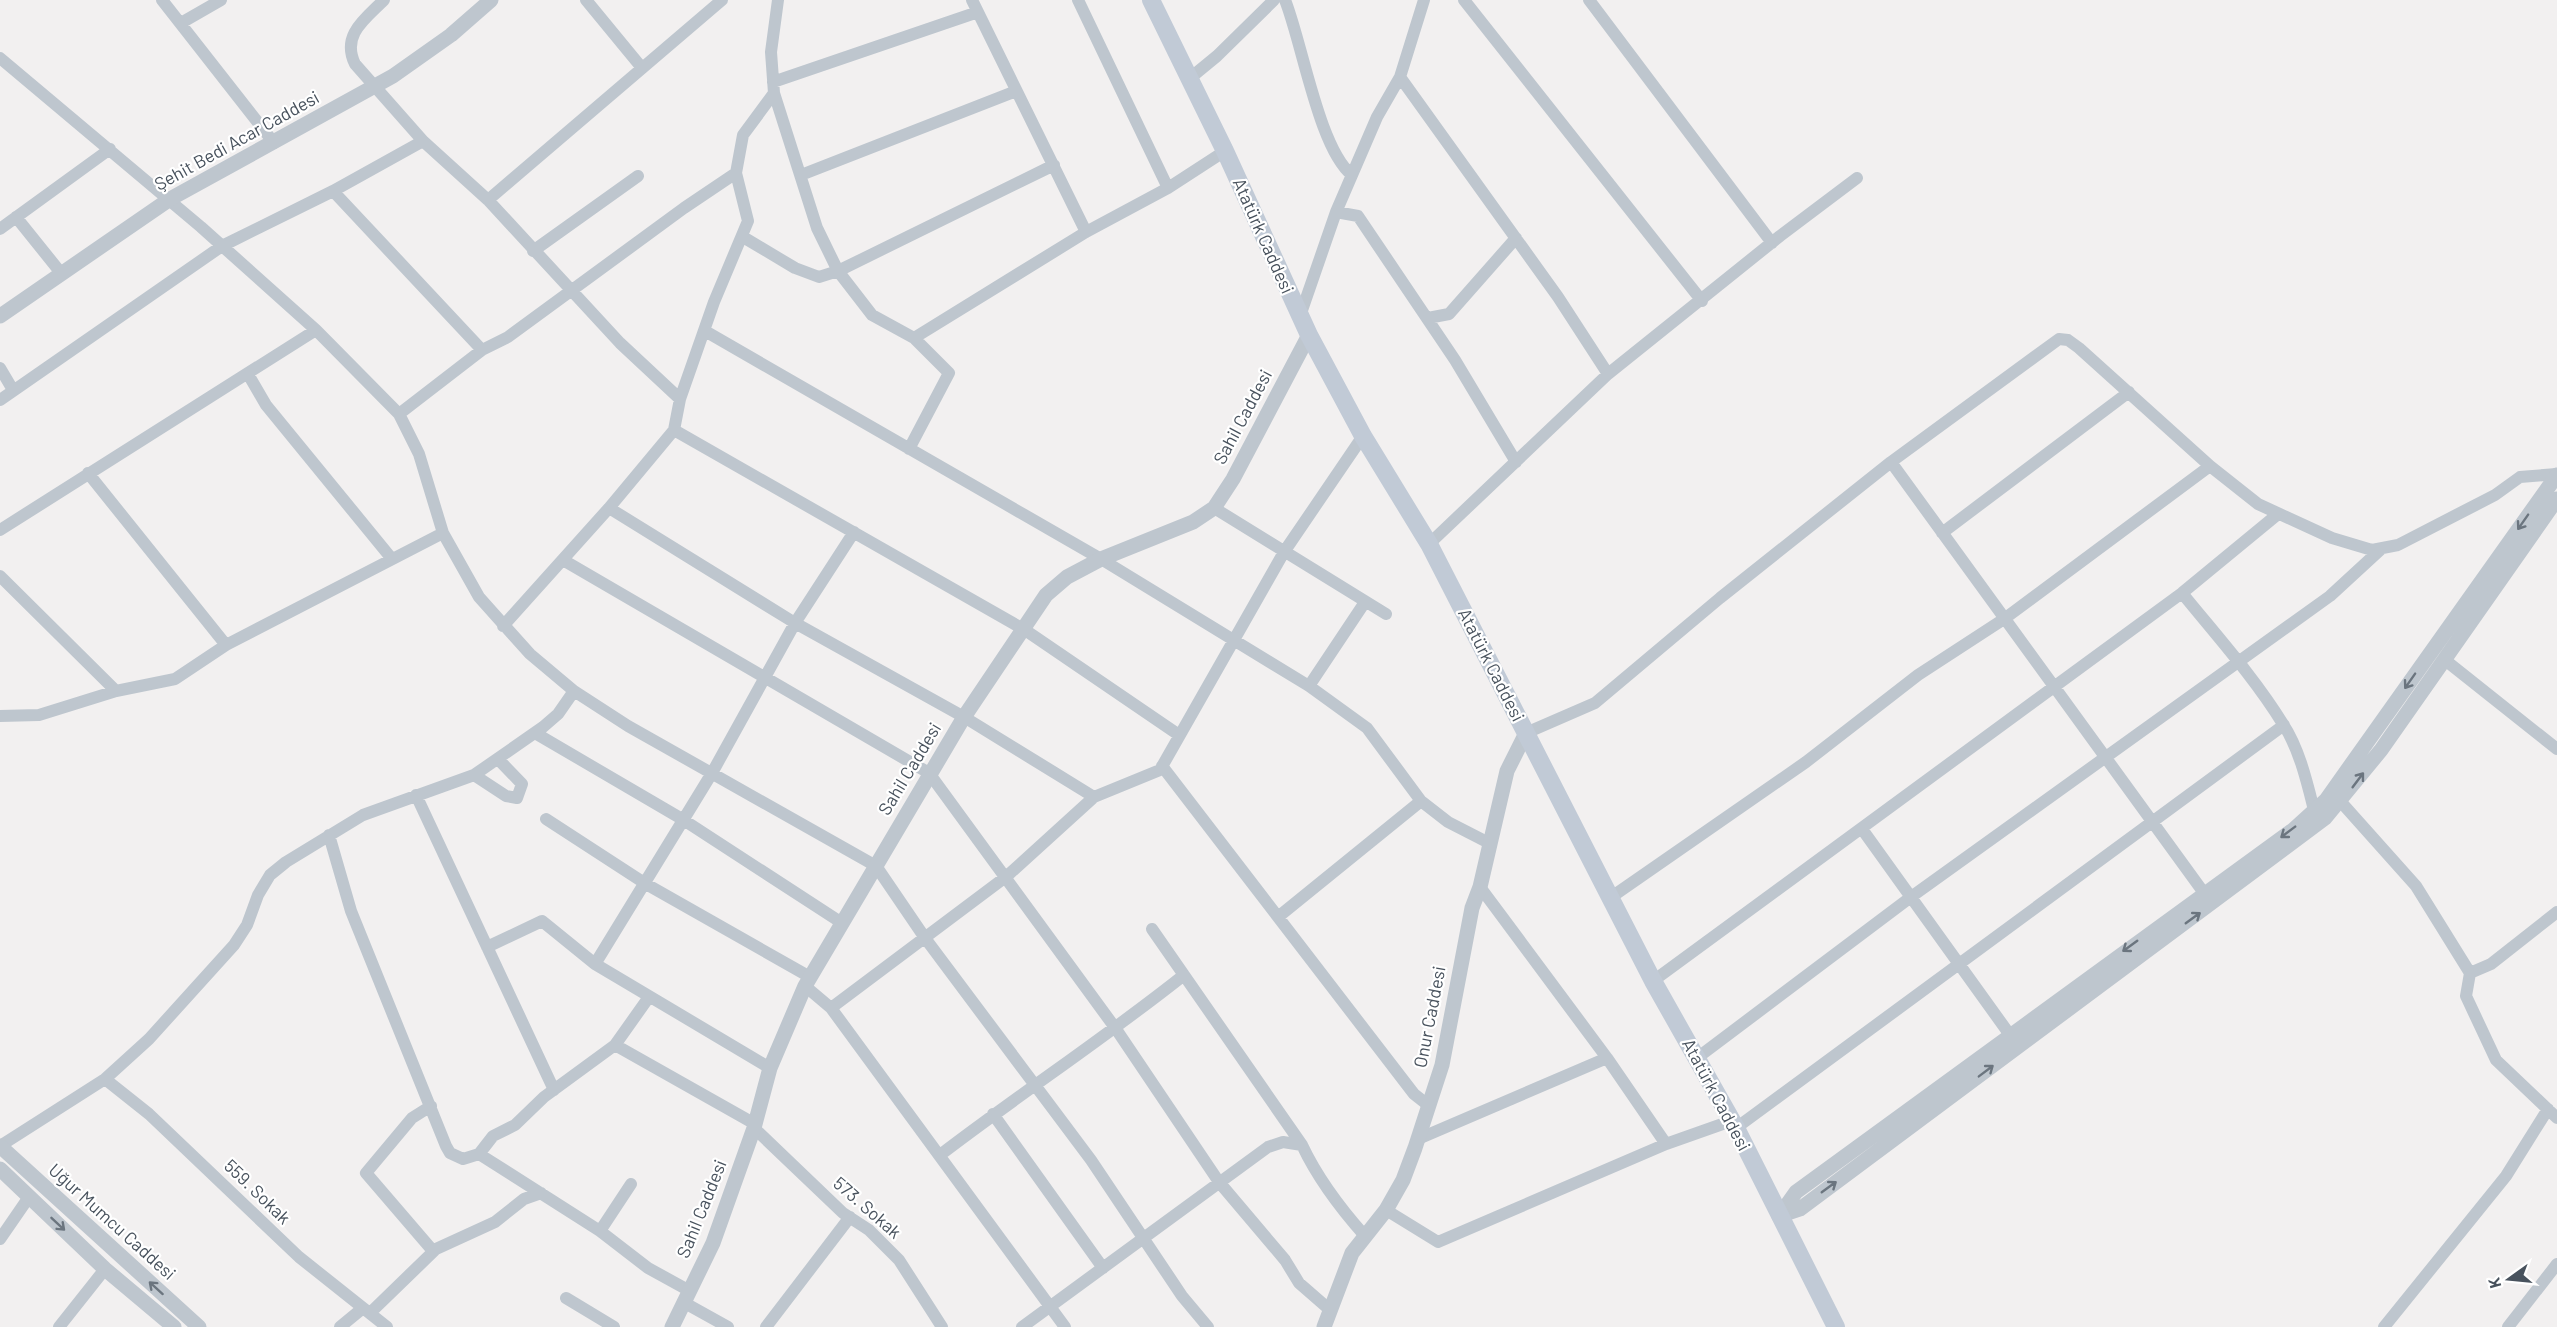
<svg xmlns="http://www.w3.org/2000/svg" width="2557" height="1327" viewBox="0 0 2557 1327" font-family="Barlow,sans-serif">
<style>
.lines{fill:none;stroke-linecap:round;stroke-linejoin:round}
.minor{stroke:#bec6ce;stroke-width:12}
.tertiary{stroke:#bec6ce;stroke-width:15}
.secondary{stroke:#c1cad6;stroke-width:18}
.oneway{stroke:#6b757f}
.labels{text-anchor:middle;stroke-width:4.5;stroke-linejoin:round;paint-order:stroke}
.street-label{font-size:18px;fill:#48525d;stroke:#fff}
</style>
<rect width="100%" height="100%" fill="#f2f0f0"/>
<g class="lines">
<path class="minor" d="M162,0L274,143
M384,0C365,19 341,35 355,64L423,141L488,200L620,343L680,399
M586,0L642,68
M778,0L771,52L774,93L817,228L838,271L872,315L914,338L949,373L909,449
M972,0L1086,232
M1078,0L1168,188
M1285,0C1302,42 1319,149 1352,175
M1464,0L1702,301
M1589,0L1772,243
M181,23L221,0
M0,58L201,227L316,330L399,414L419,454L443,533L479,597L530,654L574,691L628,726L876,866L925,938L1091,1160L1182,1296L1208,1327
M1400,77L1558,297L1608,374
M1189,79L1217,56L1274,0
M773,82L978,12
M801,175L1016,91
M333,191L482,350L508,337L684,208L736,173
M488,200L722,0
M1336,212L1358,216L1455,360L1516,462
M16,217L61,273
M0,229L110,149
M743,237L795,268L819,277L838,271L1054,165
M533,251L638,176
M1300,316L1336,212L1377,117L1400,77L1424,0
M1428,318L1449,314L1516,238
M705,331L1101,559L1309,686L1367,728L1421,801L1448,822L1489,843
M914,338L1086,232L1168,188L1225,151
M0,368L13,390
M248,374L266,405L392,559
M0,400L222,246L333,191L423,141
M399,414L482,350
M674,430L1025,630L1179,735
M1891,462L2204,893
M88,473L226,645
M609,508L795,623L964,717L1094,797
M1214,508L1386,614
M0,530L316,330
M1942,533L2129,392
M1429,544L1608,374L1780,236L1857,178
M563,560L929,773L1116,1029L1219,1182L1285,1260L1299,1283L1330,1310
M0,576L116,691L175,679L226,645L443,533
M2182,593C2216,635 2254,677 2283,724C2299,748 2307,782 2314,810
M503,626L609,508L674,430L680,399L714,302L748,221L736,173L743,135L774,93
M2445,660L2557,749
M1309,686L1365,602
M0,716L39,715L116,691
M535,733L682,819L842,923
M1526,733L1595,703L1720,598L1891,462L2059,339L2068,340L2079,348L2210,466L2258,504L2332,538L2372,550L2398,545L2495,495L2520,477L2557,474
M1162,766L1414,1094L1428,1105
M474,775L506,796L517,798L522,784L498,759
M416,795L554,1090
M2341,802L2416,886L2470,973L2466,996L2496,1060L2557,1118
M546,819L646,884L810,977
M1862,829L2010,1035
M329,835L351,911L446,1146L450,1153L463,1159L479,1154L493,1136L515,1125L544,1097L615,1045L649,997
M1480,887L1607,1058L1666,1144
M1610,898L1806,762L1918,675L2004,619L2210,466
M1278,917L1421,801
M1152,929L1302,1145
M487,947L542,921L595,964L770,1068
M595,964L712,773L795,623L854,532
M2470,973L2491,964L2557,912
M1653,981L2182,593L2278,514
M805,986L831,1008L1065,1327
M831,1008L1007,876L1094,797L1160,770L1284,552L1363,436
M615,1045L755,1124
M1697,1058L1911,897L2330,596L2380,550
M105,1079L149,1114L299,1257L387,1327
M431,1106L412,1118L366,1173L433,1251
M993,1114L1103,1268
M754,1128L843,1213L869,1230L899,1260L942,1327
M1736,1128L2284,725
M1418,1139L1607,1058
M0,1146L105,1079L149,1039L234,945L247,925L258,895L270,875L286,862L363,815L474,775L543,727L558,714L574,691
M479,1154L600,1231L648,1268L688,1290
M940,1155C1021,1093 1105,1038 1184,975
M1386,1210L1438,1242L1666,1144L1731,1121
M600,1231L631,1184
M0,1239L29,1197
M566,1298L614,1327
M683,1302L728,1327
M370,1313L436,1249L495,1222L524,1199L541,1193
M59,1327L105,1269
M340,1327L363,1308
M766,1327L850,1217
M1022,1327L1268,1147L1283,1142L1302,1145C1318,1179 1340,1208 1365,1236
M2384,1327L2506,1176L2548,1109
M2508,1327L2557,1264"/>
<path class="tertiary" d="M0,316L170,199L393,76L451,35L491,0
M0,1146L199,1327
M0,1169L105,1269L174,1327
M1779,1216L1796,1192L2293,830L2326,800L2557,475
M1779,1216L1800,1209L2325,818L2381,750L2557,499
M672,1327L713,1243L754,1128L770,1068L805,986L964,717L1046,595L1067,577L1101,559L1193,522L1214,508L1233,479L1309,335
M1324,1327L1352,1253L1386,1210L1403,1180L1415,1148L1442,1065L1472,908L1480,887L1507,771L1526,733"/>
<path class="secondary" d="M1151,0L1225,151L1309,335L1363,436L1429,544L1653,981L1736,1128L1836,1327"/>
</g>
<defs><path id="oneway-shaft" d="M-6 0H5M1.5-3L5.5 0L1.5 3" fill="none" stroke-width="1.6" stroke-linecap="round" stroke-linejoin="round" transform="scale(1.5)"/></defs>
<g class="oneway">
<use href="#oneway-shaft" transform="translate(2523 522) rotate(125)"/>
<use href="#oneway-shaft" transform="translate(2410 681) rotate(125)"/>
<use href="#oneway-shaft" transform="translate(2358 780) rotate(-53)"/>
<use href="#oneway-shaft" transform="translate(2288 832) rotate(143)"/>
<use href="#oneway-shaft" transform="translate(2193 918) rotate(-36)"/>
<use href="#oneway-shaft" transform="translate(2130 946) rotate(144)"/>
<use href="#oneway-shaft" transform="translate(1986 1071) rotate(-37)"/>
<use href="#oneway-shaft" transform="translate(1829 1187) rotate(-36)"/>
<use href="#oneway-shaft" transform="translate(58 1224) rotate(43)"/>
<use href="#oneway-shaft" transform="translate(156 1288) rotate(-138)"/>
</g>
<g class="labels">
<g class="street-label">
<text transform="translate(237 141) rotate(-29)" y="6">Şehit Bedi Acar Caddesi</text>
<text transform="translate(1263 236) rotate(66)" y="6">Atatürk Caddesi</text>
<text transform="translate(1243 417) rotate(-62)" y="6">Sahil Caddesi</text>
<text transform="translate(1491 665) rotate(63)" y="6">Atatürk Caddesi</text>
<text transform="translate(910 769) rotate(-59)" y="6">Sahil Caddesi</text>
<text transform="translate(1430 1017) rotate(-79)" y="6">Onur Caddesi</text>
<text transform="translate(1716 1095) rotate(62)" y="6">Atatürk Caddesi</text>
<text transform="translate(257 1192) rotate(44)" y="6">559. Sokak</text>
<text transform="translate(867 1208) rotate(41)" y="6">573. Sokak</text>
<text transform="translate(702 1209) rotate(-68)" y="6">Sahil Caddesi</text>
<text transform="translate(112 1222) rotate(42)" y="6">Uğur Mumcu Caddesi</text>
</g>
</g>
<g transform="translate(2509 1279) rotate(255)" stroke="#ffffff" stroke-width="4.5" paint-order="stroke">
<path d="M0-4.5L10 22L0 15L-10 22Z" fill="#48525d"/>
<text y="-9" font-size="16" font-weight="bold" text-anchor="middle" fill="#48525d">K</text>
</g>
</svg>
